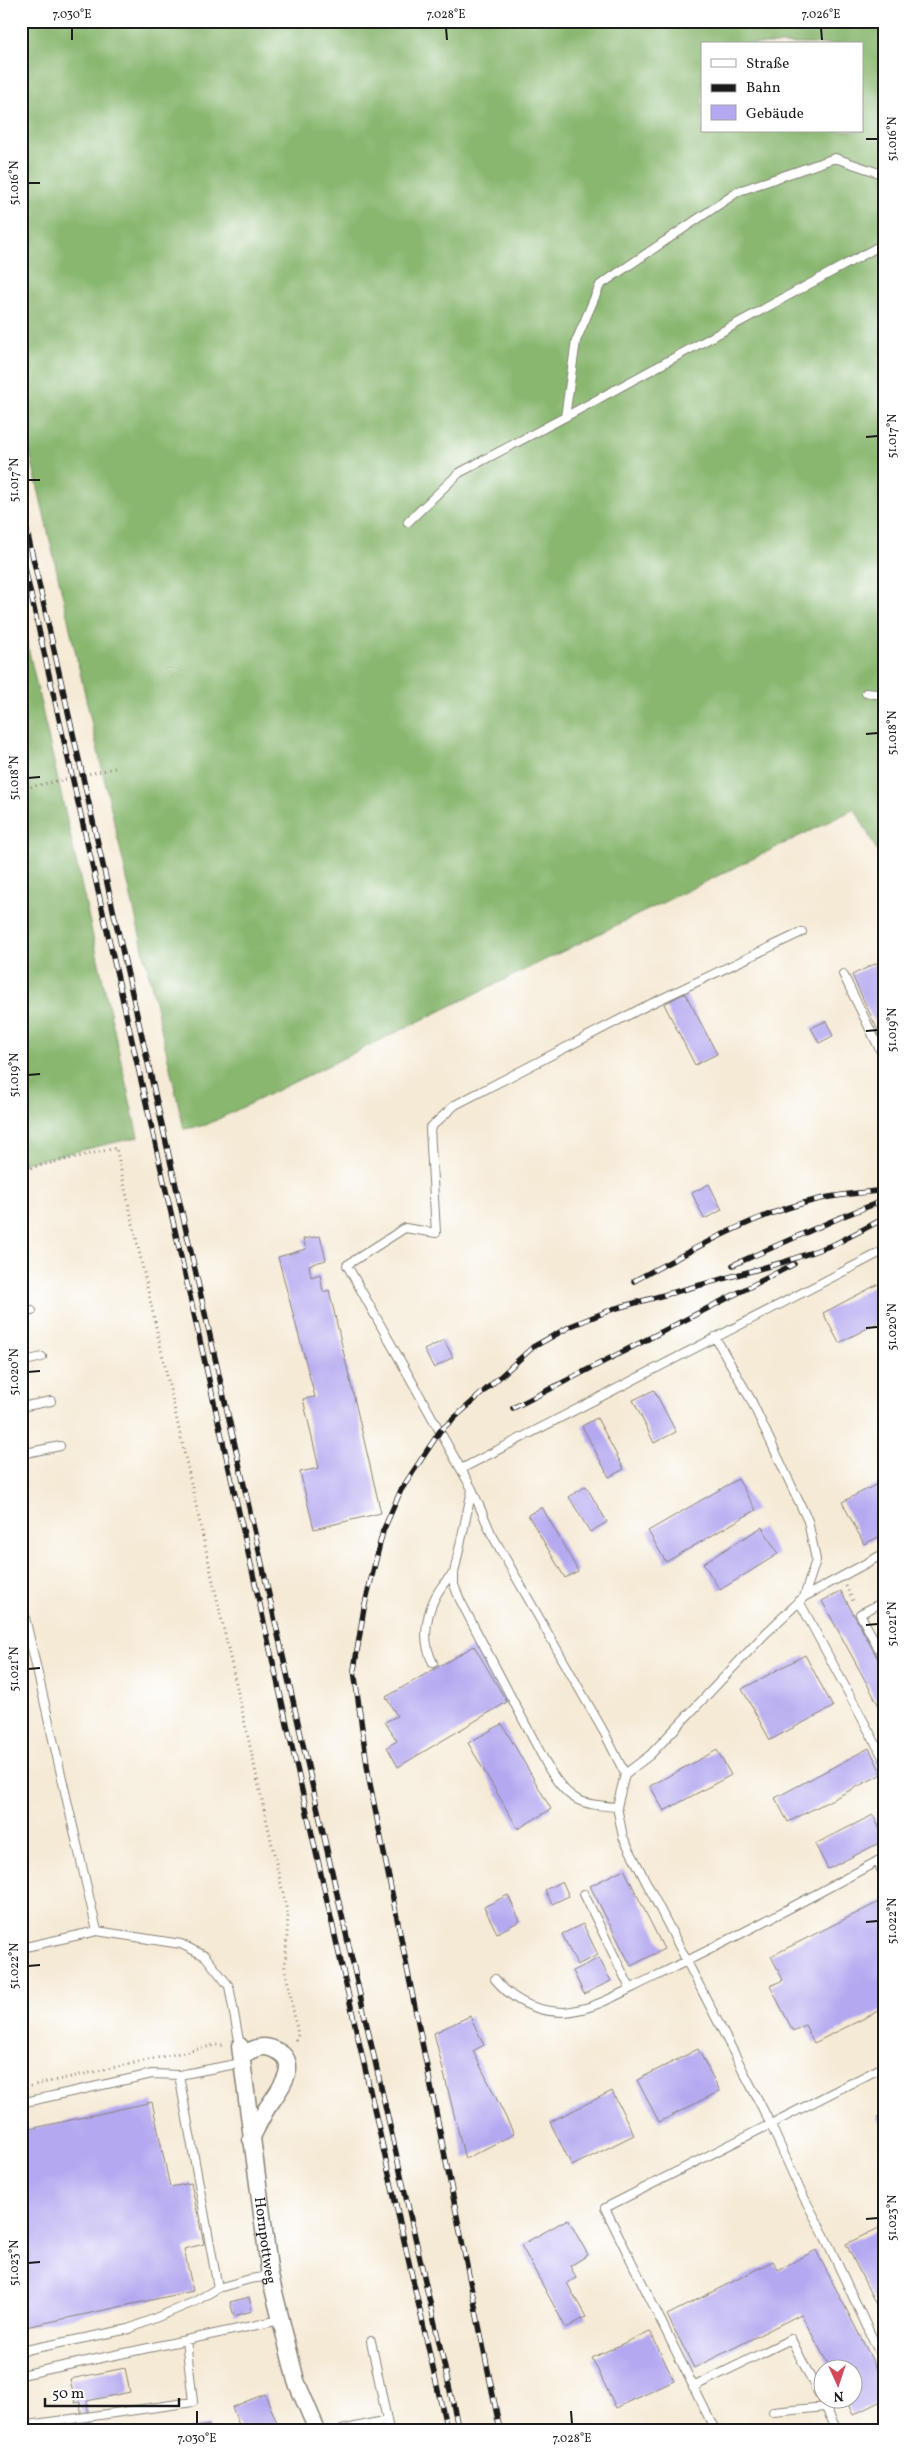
<svg xmlns="http://www.w3.org/2000/svg" width="906" height="2451" viewBox="0 0 906 2451" font-family="Vollkorn,serif">
<style>
.forest{fill:#89b770;stroke:#526a46;fill-rule:evenodd}
.building{fill:#b4a8f0}
.lines{fill:none;stroke-linecap:round;stroke-linejoin:round}
.service-casing{stroke:#888378;stroke-width:10}
.minor-casing{stroke:#888378;stroke-width:19}
.path{stroke:#888378;stroke-width:3;stroke-dasharray:1 4;stroke-linecap:butt}
.service{stroke:#fff;stroke-width:8}
.minor{stroke:#fff;stroke-width:16}
.rail-casing{stroke:#1c1c1c;stroke-width:5.5}
.rail{stroke:#fff;stroke-width:4;stroke-dasharray:11;stroke-linecap:butt}
.ticks{fill:none;stroke:#1c1c1c;stroke-width:2}
.labels{text-anchor:middle;stroke-width:4;stroke-linejoin:round;paint-order:stroke}
.street-label{font-size:15px;fill:#1c1c1c;stroke:#fff}
.neatline{fill:none;stroke:#1c1c1c;stroke-width:2}
.ticks-label{font-size:12px;text-anchor:middle;fill:#1c1c1c}
</style>
<rect width="100%" height="100%" fill="#fff"/>
<filter id="ink" filterUnits="userSpaceOnUse"><feTurbulence type="fractalNoise" baseFrequency=".02" numOctaves="2"/><feDisplacementMap in="SourceGraphic" scale="10" xChannelSelector="R" yChannelSelector="G"/><feConvolveMatrix kernelMatrix="1 2 1 2 8 2 1 2 1" color-interpolation-filters="sRGB"/></filter>
<filter id="wash" filterUnits="userSpaceOnUse"><feTurbulence type="fractalNoise" baseFrequency=".0096" numOctaves="4" result="noise"/><feDisplacementMap in="SourceGraphic" scale="20" xChannelSelector="R" yChannelSelector="G"/><feGaussianBlur stdDeviation="1.12" result="paint"/><feColorMatrix in="noise" values="0 0 0 0 0 0 0 0 0 0 0 0 0 0 0 0 0 1.4 0 .05"/><feComposite in="paint" operator="in"/></filter>
<g filter="url(#wash)">
<rect width="100%" height="100%" fill="#f5ead5"/>
<path class="forest" d="M21,21H885V866L855,809L206,1125L184,1129L21,413ZM702,44H862V131H702Z
M21,616L138,1137L21,1164Z"/>
<g id="blocks">
<path class="building" d="M885,959V1046L852,975Z
M685,993L717,1054L695,1065L664,1004Z
M826,1021L833,1036L819,1043L811,1028Z
M709,1184L722,1210L704,1219L692,1193Z
M320,1236L326,1260L309,1265L311,1277L320,1274L323,1292L329,1290L381,1513L314,1529L300,1472L319,1468L303,1399L315,1397L278,1257L306,1249L303,1239Z
M882,1282L885,1288V1319L839,1343L823,1313Z
M444,1340L453,1357L434,1368L424,1350Z
M654,1390L676,1432L654,1443L633,1400Z
M597,1418L624,1469L609,1477L582,1426Z
M738,1479L756,1510L666,1562L648,1531Z
M885,1480V1534L864,1544L842,1502Z
M586,1486L607,1522L590,1532L569,1497Z
M542,1507L578,1571L565,1578L528,1515Z
M762,1527L778,1554L720,1590L703,1563Z
M841,1591L885,1672V1717L822,1601Z
M474,1646L507,1702L398,1767L387,1747L397,1741L385,1722L397,1716L386,1697Z
M805,1655L833,1707L770,1740L742,1689Z
M502,1724L551,1809L518,1829L468,1743Z
M869,1748L882,1774L788,1822L775,1798Z
M717,1750L731,1775L664,1811L650,1786Z
M873,1815L885,1840L828,1869L815,1844Z
M624,1869L664,1949L631,1966L590,1886Z
M562,1881L569,1896L552,1904L545,1890Z
M508,1895L520,1921L497,1933L484,1907Z
M885,1899V2008L814,2043L805,2025L793,2031L770,1986L783,1980L771,1956Z
M583,1924L598,1955L577,1965L562,1934Z
M599,1958L611,1981L584,1994L573,1971Z
M470,2016L484,2045L473,2051L514,2134L465,2159L434,2033Z
M698,2049L720,2091L659,2122L637,2080Z
M612,2091L634,2135L572,2166L550,2122Z
M152,2102L170,2187L191,2183L204,2244L184,2249L193,2291L21,2328V2131Z
M885,2113V2131L877,2117Z
M568,2219L588,2255L570,2266L576,2278L567,2283L586,2317L566,2328L521,2245Z
M885,2225V2323L846,2244Z
M816,2250L885,2385V2399L853,2415L845,2398H854V2368H830L801,2314L694,2368L667,2315L773,2261L778,2270Z
M249,2297L252,2311L234,2316L230,2302Z
M650,2331L674,2381L616,2408L592,2358Z
M125,2368L130,2392L87,2401L90,2430H83L80,2402L75,2403L70,2379Z
M265,2394L280,2430H241L232,2407Z
M209,2425L210,2430H184V2429Z"/>
</g>
</g>
<g filter="url(#ink)">
<use href="#blocks" fill-opacity="0" stroke="#888378" stroke-width="1"/>
<g class="lines">
<defs>
<path id="service" d="M565,417L885,243
M408,522L459,473L565,417L576,341L600,285L739,191L835,158L885,175
M866,693L885,695
M802,932L644,1007L455,1105L430,1128L436,1233L405,1228L347,1265L472,1489L491,1533L605,1734L625,1774L617,1807L623,1837L770,2123L801,2192L824,2235L885,2365
M843,974L885,1060
M21,1268H23
M21,1314L32,1311
M21,1362L42,1357
M21,1407L51,1401
M21,1454L60,1446
M461,1469L885,1250
M472,1490L454,1573V1585L460,1600L549,1769C570,1802 579,1804 617,1807
M804,1597L885,1553
M21,1600L97,1931
M799,1601L885,1761
M885,1601L860,1614L885,1660
M433,1663C418,1634 429,1595 454,1573
M625,1774L650,1755L765,1634L804,1597L816,1560L808,1521L751,1400L715,1337
M877,1861L885,1877
M584,1894L630,1988
M21,1948L97,1931L181,1944L205,1956L229,1986L240,2046
M495,1979C513,2001 535,2012 564,2012C595,2010 624,1991 652,1978C731,1940 808,1899 885,1857
M241,2063L179,2075L218,2288L250,2279L270,2276
M21,2103L152,2074L179,2075
M371,2341L389,2430
M21,2351L129,2329L196,2301L218,2288
M21,2375L280,2320
M693,2387L791,2339L837,2430
M773,2412L825,2407
M21,2426L193,2402L186,2340
M342,2430L387,2420
M715,2430L605,2208L885,2066"/>
<g id="minor">
<path id="s1" d="M240,2046L270,2276L296,2381L317,2430"/>
<path d="M243,2055C254,2048 263,2044 275,2050C304,2062 277,2093 267,2108C261,2118 256,2129 251,2139"/>
</g>
</defs>
<use href="#service" class="service-casing"/>
<use href="#minor" class="minor-casing"/>
<path class="path" d="M21,789L115,768
M21,1170L116,1148L288,1916L285,1967L298,2035L294,2044
M846,1586L854,1603
M21,2088L216,2045H225"/>
<use href="#service" class="service"/>
<use href="#minor" class="minor"/>
<defs>
<path id="rail" d="M21,505L459,2430
M21,551L447,2430
M733,1265L841,1217L885,1200
M634,1281C694,1249 753,1214 820,1199C841,1194 863,1193 885,1190
M513,1408L794,1264
M500,2430L369,1779L354,1670L364,1608L383,1531L401,1490L440,1431L533,1347L571,1326L613,1309L784,1262L835,1244L885,1218"/>
</defs>
<use href="#rail" class="rail-casing"/>
<use href="#rail" class="rail"/>
</g>
</g>
<path class="ticks" d="M72,28V40M446,28L447,40M821,28L822,40M866,139H878M28,183H40M866,437L878,436M28,480H40M866,734L878,733M28,778L40,777M866,1031L878,1030M28,1075L40,1074M866,1328L878,1327M28,1372L40,1371M866,1625L878,1624M28,1669L40,1668M866,1922L878,1921M28,1966L40,1965M866,2219L878,2218M28,2263L40,2262M197,2411V2424M571,2411L572,2424"/>
<g class="labels">
<g class="street-label">
<text dy="5" stroke="none"><textPath href="#s1" startOffset="196">Hornpottweg</textPath></text>
</g>
</g>
<rect width="906" height="2451" fill="none" stroke="#fff" stroke-width="55"/>
<rect x="701" y="42" width="162" height="90" fill="#ffffff" stroke="#a4a4a4"/>
<rect x="711" y="59" width="25" height="8" fill="#ffffff" stroke="#a4a4a4"/>
<text x="746" y="68" font-size="15" fill="#1c1c1c">Straße</text>
<rect x="711" y="84" width="25" height="8" fill="#1c1c1c" stroke="#a4a4a4"/>
<text x="746" y="92" font-size="15" fill="#1c1c1c">Bahn</text>
<rect x="711" y="105" width="25" height="15" fill="#b4a8f0" stroke="#a4a4a4"/>
<text x="746" y="118" font-size="15" fill="#1c1c1c">Gebäude</text>
<g transform="translate(838 2384) rotate(177)"><circle r="24" fill="#ffffff" stroke="#a4a4a4"/>
<path d="M0-4L9 19L0 12L-9 19Z" fill="#d1495b"/>
<text y="-8" font-size="14" font-weight="bold" text-anchor="middle" fill="#1c1c1c">N</text>
</g>
<path d="M45 2398v8h134v-8" fill="none" stroke="#1c1c1c" stroke-width="2.5"/>
<text x="52" y="2398" font-size="15" fill="#1c1c1c" stroke="#ffffff" stroke-width="4" paint-order="stroke">50 m</text>
<rect x="28" y="28" width="850" height="2396" class="neatline"/>
<g class="ticks-label">
<text x="72" y="18">7.030°E</text>
<text x="446" y="18">7.028°E</text>
<text x="821" y="18">7.026°E</text>
<text transform="translate(892 139) rotate(-90)" y="4">51.016°N</text>
<text transform="translate(14 183) rotate(-90)" y="4">51.016°N</text>
<text transform="translate(892 436) rotate(-90)" y="4">51.017°N</text>
<text transform="translate(14 480) rotate(-90)" y="4">51.017°N</text>
<text transform="translate(892 733) rotate(-90)" y="4">51.018°N</text>
<text transform="translate(14 778) rotate(-90)" y="4">51.018°N</text>
<text transform="translate(892 1030) rotate(-90)" y="4">51.019°N</text>
<text transform="translate(14 1075) rotate(-90)" y="4">51.019°N</text>
<text transform="translate(892 1327) rotate(-90)" y="4">51.020°N</text>
<text transform="translate(14 1372) rotate(-90)" y="4">51.020°N</text>
<text transform="translate(892 1624) rotate(-90)" y="4">51.021°N</text>
<text transform="translate(14 1669) rotate(-90)" y="4">51.021°N</text>
<text transform="translate(892 1921) rotate(-90)" y="4">51.022°N</text>
<text transform="translate(14 1966) rotate(-90)" y="4">51.022°N</text>
<text transform="translate(892 2218) rotate(-90)" y="4">51.023°N</text>
<text transform="translate(14 2263) rotate(-90)" y="4">51.023°N</text>
<text x="197" y="2442">7.030°E</text>
<text x="572" y="2442">7.028°E</text>
</g>
</svg>
